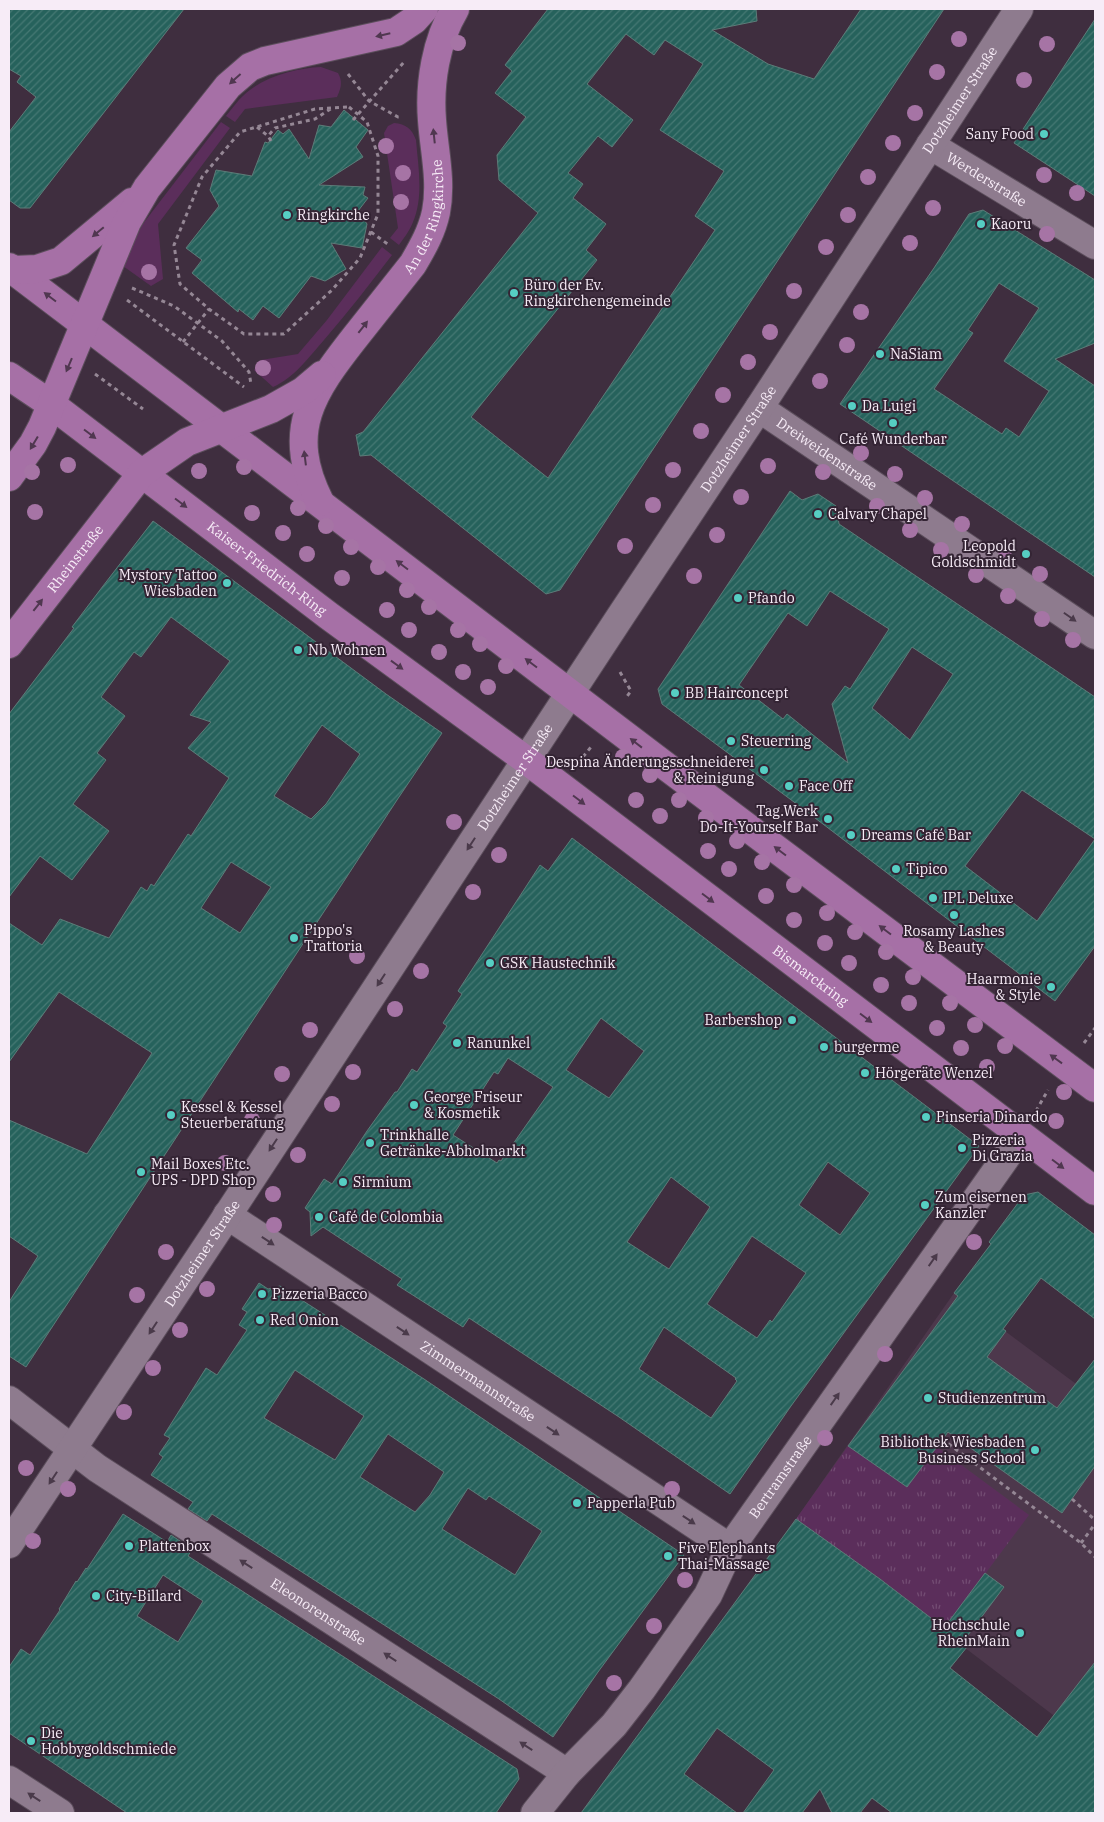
<svg xmlns="http://www.w3.org/2000/svg" width="1104" height="1822" viewBox="0 0 1104 1822" font-family="'IBM Plex Serif',serif">
<style>
.built{fill:#4d384c}
.green{fill:#5b2e5b}
.park{fill:url(#park-tufts)}
.building{fill:url(#building-hatch);stroke:#5c7c78;fill-rule:evenodd}
.lines{fill:none;stroke-linecap:round;stroke-linejoin:round}
.minor-casing{stroke:#5c4e5c;stroke-width:30}
.major-casing{stroke:#5c4e5c;stroke-width:30}
.path{stroke:#958795;stroke-width:3;stroke-dasharray:4 4;stroke-linecap:butt}
.minor{stroke:#8e7b8e;stroke-width:28}
.major{stroke:#a670a6;stroke-width:28}
.tree{fill:#a674a5}
.oneway{fill:#503750}
.oneway2{fill:#4a3a4a}
.poi-dot{fill:#56cec3;stroke:#342434;stroke-width:2}
.labels{text-anchor:middle;stroke-width:4;stroke-linejoin:round;paint-order:stroke}
.street-label{font-size:14px;fill:#f7ecf7;stroke:#342434}
.poi-label{font-size:14px;fill:#f7ecf7;stroke:#342434;text-anchor:start}
</style>
<defs>
<pattern id="park-tufts" width="24" height="20" patternUnits="userSpaceOnUse" patternTransform="scale(1.25)"><rect width="24" height="20" fill="#5b2e5b"/><path d="M3 7l-1-3M5 7V3M7 7l1-3M15 17l-1-3M17 17v-4M19 17l1-3" fill="none" stroke="#734c73"/></pattern>
<pattern id="building-hatch" width="6" height="6" patternUnits="userSpaceOnUse" patternTransform="scale(1.25)"><rect width="6" height="6" fill="#26625c"/><path d="M-1 1l2-2M0 6l6-6M5 7l2-2" fill="none" stroke="#467974"/></pattern>
</defs>
<rect width="100%" height="100%" fill="#3f2e3f"/>
<path class="built" d="M954,1293L1095,1398V1747L796,1519Z"/>
<path class="green" d="M321,67L338,73C343,82 341,88 337,97L245,109L235,122L226,116C232,109 237,101 244,95C262,77 297,68 321,67Z
M221,122L230,128L158,224L163,279L151,286L123,266L142,225Z
M394,123C406,124 412,129 416,140C418,166 424,196 413,222C410,230 404,238 399,245L390,238L398,228L384,133L388,126Z
M382,247L392,255C370,284 348,312 324,340C309,357 294,378 273,387L254,370L261,360L298,354L327,320Z"/>
<path class="park" d="M848,1446L907,1487L937,1447L1029,1515L944,1629L883,1581L796,1519Z"/>
<path class="building" d="M9,9H184L30,208H20L9,200V132L36,97L17,82L21,76L9,69Z
M548,9H756L757,21L712,30L768,64L814,79L861,9H944L560,590L546,594L371,455L360,456L356,435L363,432L538,213L499,180L497,155L526,117L495,93L512,71L505,65ZM626,34L654,55L665,40L703,64L660,130L724,171L695,216L715,230L548,478L471,417L597,260L586,250L606,224L573,198L583,184L568,173L598,136L612,147L633,120L587,84Z
M1095,19V196L1014,143Z
M344,110L368,130L356,147L363,157L319,185L365,187L363,195L368,198L358,211L367,224L362,248L331,243L346,269L325,281L311,276L279,318L263,306L253,320L239,309L238,312L192,273L202,260L186,248L219,206L210,190L216,170L252,176L265,142L268,143L278,130L283,134L289,129L309,159L319,125L331,127Z
M983,210L1095,280V343L1055,359L1095,386V577L840,404L934,268L969,214ZM999,283L1039,308L1004,361L1049,391L1019,437L1006,428L1002,434L934,389L973,333L968,330Z
M790,491L802,500L818,494L836,506L839,524L1095,697V946L1055,1001L798,805L662,704L658,689ZM830,591L889,629L850,689L845,686L832,704L848,763L787,714L783,719L739,685L788,613L807,626ZM912,647L953,674L910,740L872,708ZM1022,790L1095,839L1037,921L965,866Z
M153,521L386,694L442,733L397,800L26,1367L9,1356V1302L38,1256L9,1236V1120L87,1154L152,1053L59,992L9,1062V923L42,945L60,919L109,938L141,887L147,891L151,884L154,886L188,834L191,836L229,778L188,748L211,722L190,715L230,661L171,617L141,657L134,652L101,697L125,716L97,753L106,760L73,804L109,831L72,880L40,856L9,897V714L74,628L72,627L103,586ZM322,725L360,754L326,804L311,819L274,796ZM231,862L271,887L240,933L201,908Z
M572,838L979,1146L791,1406L730,1494L619,1417L469,1318L463,1327L397,1285L402,1279L323,1227L311,1236L310,1212L305,1208L324,1179L332,1184L367,1131L395,1092H397L412,1069L417,1072L447,1026L443,1023L462,994L458,991L529,882L540,865L548,871ZM601,1018L644,1051L609,1098L566,1070ZM508,1058L553,1087L501,1161L499,1160L497,1163L453,1135L494,1072L498,1074ZM828,1162L870,1193L840,1235L799,1205ZM671,1177L710,1207L669,1269L627,1242ZM752,1236L806,1273L772,1322L770,1320L757,1338L707,1304ZM664,1327L736,1378L735,1379L737,1381L711,1418L639,1369Z
M1038,1192L1095,1235V1319L1041,1278L1003,1329L1006,1331L987,1357L1057,1408L1095,1359V1466L1062,1513L948,1432L907,1487L848,1446L958,1296L954,1293L991,1244L989,1242L1024,1195Z
M259,1283L268,1289L280,1286L424,1379L684,1555L598,1672L553,1737L499,1699L212,1514L207,1521L188,1509L193,1502L151,1475L163,1457L159,1454L170,1438L164,1435L206,1368L217,1375L247,1330L239,1325L247,1312L242,1309ZM295,1370L364,1416L335,1460L264,1418ZM388,1434L444,1472L430,1495L415,1512L360,1477ZM468,1488L486,1500L489,1496L542,1531L515,1575L442,1529Z
M123,1514L167,1542L171,1535L192,1549L188,1556L517,1769L519,1779L496,1813H127L9,1733V1667L21,1649L30,1655L60,1610L59,1609L76,1581L77,1582L86,1568L87,1569ZM163,1575L203,1601L178,1642L137,1616Z
M796,1519L880,1579L944,1628L985,1573L1004,1587L962,1643L967,1647L950,1668L1037,1737L1095,1662V1813H892L872,1798L860,1813H832L820,1789L802,1813H743L774,1770L717,1728L684,1774L737,1813H581Z"/>
<g class="lines">
<defs>
<g id="minor">
<path id="s1" d="M930,145L1095,245"/>
<path id="s2" d="M759,408L1095,635"/>
<path id="s3" d="M227,1215L730,1548"/>
<path id="s4" d="M9,1400L97,1468L567,1773"/>
<path id="s5" d="M9,1544L219,1228L622,614L759,408L1019,9"/>
<path d="M9,1780L60,1813"/>
<path id="s6" d="M535,1813L567,1773L614,1725L642,1689L708,1595L730,1548L1021,1136"/>
</g>
<g id="major">
<path d="M9,267L659,761L1095,1088"/>
<path d="M14,270L37,269L61,261L132,202"/>
<path id="s7" d="M9,376L52,405L329,616L526,760L1095,1191"/>
<path d="M9,477L33,444L42,427L127,222L147,188L228,86L250,67L265,61L396,32L414,20L424,9"/>
<path id="s8" d="M320,502C284,431 312,392 356,336C375,312 394,288 413,264C423,247 432,231 436,212C442,181 434,150 432,120C429,83 436,41 455,9"/>
<path id="s9" d="M9,644L142,473L187,442L271,409L303,391L322,375"/>
</g>
</defs>
<use href="#minor" class="minor-casing"/>
<use href="#major" class="major-casing"/>
<path class="path" d="M348,74L369,101L398,117H402
M349,107L367,122L378,156V214L360,258L332,290L284,334H244L209,309L180,284L174,245L202,177L240,132L315,109Z
M353,120L404,62
M257,127L268,136
M271,141L268,136L275,128L315,119L332,108
M371,232L389,245
M132,288L174,306L222,341L249,372L251,384
M127,300L244,387
M183,342L209,309
M95,374L143,409
M620,672L631,691L625,699
M578,763L591,747
M1084,1043L1095,1028
M1036,1111L1048,1090
M942,1439L1081,1543L1095,1557
M1072,1499L1095,1520
M1081,1543L1095,1524"/>
<use href="#minor" class="minor"/>
<use href="#major" class="major"/>
</g>
<g class="tree">
<circle cx="959" cy="39" r="8"/>
<circle cx="458" cy="43" r="8"/>
<circle cx="1047" cy="44" r="8"/>
<circle cx="937" cy="72" r="8"/>
<circle cx="1024" cy="80" r="8"/>
<circle cx="915" cy="113" r="8"/>
<circle cx="893" cy="143" r="8"/>
<circle cx="386" cy="146" r="8"/>
<circle cx="403" cy="173" r="8"/>
<circle cx="1044" cy="175" r="8"/>
<circle cx="868" cy="177" r="8"/>
<circle cx="1077" cy="193" r="8"/>
<circle cx="401" cy="202" r="8"/>
<circle cx="933" cy="208" r="8"/>
<circle cx="848" cy="215" r="8"/>
<circle cx="1047" cy="234" r="8"/>
<circle cx="910" cy="243" r="8"/>
<circle cx="826" cy="247" r="8"/>
<circle cx="149" cy="272" r="8"/>
<circle cx="794" cy="291" r="8"/>
<circle cx="861" cy="312" r="8"/>
<circle cx="770" cy="332" r="8"/>
<circle cx="847" cy="345" r="8"/>
<circle cx="748" cy="362" r="8"/>
<circle cx="263" cy="368" r="8"/>
<circle cx="820" cy="381" r="8"/>
<circle cx="723" cy="395" r="8"/>
<circle cx="701" cy="431" r="8"/>
<circle cx="861" cy="453" r="8"/>
<circle cx="68" cy="465" r="8"/>
<circle cx="768" cy="466" r="8"/>
<circle cx="244" cy="467" r="8"/>
<circle cx="673" cy="470" r="8"/>
<circle cx="199" cy="471" r="8"/>
<circle cx="32" cy="472" r="8"/>
<circle cx="823" cy="472" r="8"/>
<circle cx="895" cy="474" r="8"/>
<circle cx="741" cy="497" r="8"/>
<circle cx="925" cy="498" r="8"/>
<circle cx="653" cy="505" r="8"/>
<circle cx="877" cy="506" r="8"/>
<circle cx="298" cy="508" r="8"/>
<circle cx="35" cy="512" r="8"/>
<circle cx="252" cy="513" r="8"/>
<circle cx="962" cy="524" r="8"/>
<circle cx="326" cy="526" r="8"/>
<circle cx="910" cy="530" r="8"/>
<circle cx="283" cy="533" r="8"/>
<circle cx="717" cy="535" r="8"/>
<circle cx="625" cy="546" r="8"/>
<circle cx="351" cy="547" r="8"/>
<circle cx="1005" cy="549" r="8"/>
<circle cx="941" cy="550" r="8"/>
<circle cx="307" cy="554" r="8"/>
<circle cx="378" cy="567" r="8"/>
<circle cx="1040" cy="574" r="8"/>
<circle cx="976" cy="575" r="8"/>
<circle cx="694" cy="576" r="8"/>
<circle cx="342" cy="578" r="8"/>
<circle cx="407" cy="590" r="8"/>
<circle cx="1008" cy="596" r="8"/>
<circle cx="429" cy="607" r="8"/>
<circle cx="387" cy="610" r="8"/>
<circle cx="1042" cy="619" r="8"/>
<circle cx="409" cy="630" r="8"/>
<circle cx="458" cy="630" r="8"/>
<circle cx="1073" cy="640" r="8"/>
<circle cx="480" cy="644" r="8"/>
<circle cx="439" cy="652" r="8"/>
<circle cx="506" cy="666" r="8"/>
<circle cx="463" cy="672" r="8"/>
<circle cx="488" cy="687" r="8"/>
<circle cx="623" cy="757" r="8"/>
<circle cx="650" cy="775" r="8"/>
<circle cx="636" cy="800" r="8"/>
<circle cx="679" cy="800" r="8"/>
<circle cx="660" cy="816" r="8"/>
<circle cx="706" cy="818" r="8"/>
<circle cx="454" cy="822" r="8"/>
<circle cx="737" cy="841" r="8"/>
<circle cx="708" cy="851" r="8"/>
<circle cx="499" cy="855" r="8"/>
<circle cx="762" cy="862" r="8"/>
<circle cx="729" cy="869" r="8"/>
<circle cx="794" cy="885" r="8"/>
<circle cx="473" cy="892" r="8"/>
<circle cx="766" cy="896" r="8"/>
<circle cx="827" cy="913" r="8"/>
<circle cx="794" cy="920" r="8"/>
<circle cx="855" cy="932" r="8"/>
<circle cx="825" cy="943" r="8"/>
<circle cx="886" cy="952" r="8"/>
<circle cx="357" cy="956" r="8"/>
<circle cx="849" cy="963" r="8"/>
<circle cx="421" cy="971" r="8"/>
<circle cx="913" cy="977" r="8"/>
<circle cx="881" cy="985" r="8"/>
<circle cx="909" cy="1003" r="8"/>
<circle cx="950" cy="1003" r="8"/>
<circle cx="395" cy="1009" r="8"/>
<circle cx="975" cy="1025" r="8"/>
<circle cx="937" cy="1028" r="8"/>
<circle cx="310" cy="1030" r="8"/>
<circle cx="1005" cy="1046" r="8"/>
<circle cx="961" cy="1048" r="8"/>
<circle cx="987" cy="1067" r="8"/>
<circle cx="353" cy="1072" r="8"/>
<circle cx="282" cy="1074" r="8"/>
<circle cx="1064" cy="1092" r="8"/>
<circle cx="332" cy="1104" r="8"/>
<circle cx="252" cy="1120" r="8"/>
<circle cx="1056" cy="1121" r="8"/>
<circle cx="298" cy="1155" r="8"/>
<circle cx="225" cy="1163" r="8"/>
<circle cx="273" cy="1194" r="8"/>
<circle cx="274" cy="1225" r="8"/>
<circle cx="974" cy="1242" r="8"/>
<circle cx="166" cy="1252" r="8"/>
<circle cx="207" cy="1289" r="8"/>
<circle cx="137" cy="1295" r="8"/>
<circle cx="180" cy="1330" r="8"/>
<circle cx="885" cy="1354" r="8"/>
<circle cx="153" cy="1368" r="8"/>
<circle cx="124" cy="1412" r="8"/>
<circle cx="825" cy="1438" r="8"/>
<circle cx="26" cy="1468" r="8"/>
<circle cx="68" cy="1489" r="8"/>
<circle cx="672" cy="1489" r="8"/>
<circle cx="33" cy="1541" r="8"/>
<circle cx="685" cy="1580" r="8"/>
<circle cx="654" cy="1626" r="8"/>
<circle cx="614" cy="1683" r="8"/>
</g>
<defs><path id="oneway-solid" d="M-6-.8H1V-3.2L6.5 0L1 3.2V.8H-6Z" transform="scale(1.25)"/></defs>
<g class="oneway">
<use href="#oneway-solid" transform="translate(383 35) rotate(167)"/>
<use href="#oneway-solid" transform="translate(235 79) rotate(138)"/>
<use href="#oneway-solid" transform="translate(434 136) rotate(-96)"/>
<use href="#oneway-solid" transform="translate(98 232) rotate(140)"/>
<use href="#oneway-solid" transform="translate(50 297) rotate(-143)"/>
<use href="#oneway-solid" transform="translate(363 327) rotate(-52)"/>
<use href="#oneway-solid" transform="translate(69 365) rotate(113)"/>
<use href="#oneway-solid" transform="translate(90 434) rotate(37)"/>
<use href="#oneway-solid" transform="translate(34 443) rotate(121)"/>
<use href="#oneway-solid" transform="translate(305 458) rotate(-97)"/>
<use href="#oneway-solid" transform="translate(181 503) rotate(37)"/>
<use href="#oneway-solid" transform="translate(402 565) rotate(-143)"/>
<use href="#oneway-solid" transform="translate(38 605) rotate(-52)"/>
<use href="#oneway-solid" transform="translate(531 663) rotate(-143)"/>
<use href="#oneway-solid" transform="translate(397 665) rotate(36)"/>
<use href="#oneway-solid" transform="translate(636 743) rotate(-142)"/>
<use href="#oneway-solid" transform="translate(579 800) rotate(37)"/>
<use href="#oneway-solid" transform="translate(780 851) rotate(-143)"/>
<use href="#oneway-solid" transform="translate(708 898) rotate(37)"/>
<use href="#oneway-solid" transform="translate(885 930) rotate(-143)"/>
<use href="#oneway-solid" transform="translate(866 1018) rotate(37)"/>
<use href="#oneway-solid" transform="translate(1056 1059) rotate(-144)"/>
<use href="#oneway-solid" transform="translate(1058 1164) rotate(37)"/>
</g>
<g class="oneway2">
<use href="#oneway-solid" transform="translate(1070 617) rotate(35)"/>
<use href="#oneway-solid" transform="translate(471 844) rotate(123)"/>
<use href="#oneway-solid" transform="translate(381 980) rotate(123)"/>
<use href="#oneway-solid" transform="translate(273 1145) rotate(123)"/>
<use href="#oneway-solid" transform="translate(268 1241) rotate(34)"/>
<use href="#oneway-solid" transform="translate(933 1260) rotate(-55)"/>
<use href="#oneway-solid" transform="translate(153 1328) rotate(123)"/>
<use href="#oneway-solid" transform="translate(403 1331) rotate(34)"/>
<use href="#oneway-solid" transform="translate(835 1399) rotate(-55)"/>
<use href="#oneway-solid" transform="translate(553 1431) rotate(34)"/>
<use href="#oneway-solid" transform="translate(53 1478) rotate(123)"/>
<use href="#oneway-solid" transform="translate(689 1520) rotate(34)"/>
<use href="#oneway-solid" transform="translate(246 1564) rotate(-147)"/>
<use href="#oneway-solid" transform="translate(390 1657) rotate(-147)"/>
<use href="#oneway-solid" transform="translate(526 1746) rotate(-147)"/>
<use href="#oneway-solid" transform="translate(34 1797) rotate(-147)"/>
</g>
<g class="poi-dot">
<circle cx="1044" cy="134" r="5"/>
<circle cx="287" cy="215" r="5"/>
<circle cx="981" cy="224" r="5"/>
<circle cx="514" cy="293" r="5"/>
<circle cx="880" cy="354" r="5"/>
<circle cx="852" cy="406" r="5"/>
<circle cx="893" cy="423" r="5"/>
<circle cx="818" cy="514" r="5"/>
<circle cx="1026" cy="554" r="5"/>
<circle cx="227" cy="583" r="5"/>
<circle cx="738" cy="598" r="5"/>
<circle cx="298" cy="650" r="5"/>
<circle cx="675" cy="693" r="5"/>
<circle cx="731" cy="741" r="5"/>
<circle cx="764" cy="770" r="5"/>
<circle cx="789" cy="786" r="5"/>
<circle cx="828" cy="819" r="5"/>
<circle cx="851" cy="835" r="5"/>
<circle cx="896" cy="869" r="5"/>
<circle cx="933" cy="898" r="5"/>
<circle cx="954" cy="915" r="5"/>
<circle cx="294" cy="938" r="5"/>
<circle cx="490" cy="963" r="5"/>
<circle cx="1051" cy="987" r="5"/>
<circle cx="792" cy="1020" r="5"/>
<circle cx="457" cy="1043" r="5"/>
<circle cx="824" cy="1047" r="5"/>
<circle cx="865" cy="1073" r="5"/>
<circle cx="414" cy="1105" r="5"/>
<circle cx="171" cy="1115" r="5"/>
<circle cx="926" cy="1117" r="5"/>
<circle cx="370" cy="1143" r="5"/>
<circle cx="962" cy="1148" r="5"/>
<circle cx="141" cy="1172" r="5"/>
<circle cx="343" cy="1182" r="5"/>
<circle cx="925" cy="1205" r="5"/>
<circle cx="319" cy="1217" r="5"/>
<circle cx="262" cy="1294" r="5"/>
<circle cx="260" cy="1320" r="5"/>
<circle cx="928" cy="1398" r="5"/>
<circle cx="1035" cy="1450" r="5"/>
<circle cx="577" cy="1503" r="5"/>
<circle cx="129" cy="1546" r="5"/>
<circle cx="668" cy="1556" r="5"/>
<circle cx="96" cy="1596" r="5"/>
<circle cx="1020" cy="1633" r="5"/>
<circle cx="31" cy="1741" r="5"/>
</g>
<g class="labels">
<g class="street-label">
<text dy="5" stroke="none"><textPath href="#s5" startOffset="1729">Dotzheimer Straße</textPath></text>
<text dy="5" stroke="none"><textPath href="#s1" startOffset="66">Werderstraße</textPath></text>
<text dy="5" stroke="none"><textPath href="#s8" startOffset="325">An der Ringkirche</textPath></text>
<text dy="5" stroke="none"><textPath href="#s5" startOffset="1324">Dotzheimer Straße</textPath></text>
<text dy="5" stroke="none"><textPath href="#s2" startOffset="82">Dreiweidenstraße</textPath></text>
<text dy="5" stroke="none"><textPath href="#s9" startOffset="108">Rheinstraße</textPath></text>
<text dy="5" stroke="none"><textPath href="#s7" startOffset="322">Kaiser-Friedrich-Ring</textPath></text>
<text dy="5" stroke="none"><textPath href="#s5" startOffset="919">Dotzheimer Straße</textPath></text>
<text dy="5" stroke="none"><textPath href="#s7" startOffset="1001">Bismarckring</textPath></text>
<text dy="5" stroke="none"><textPath href="#s5" startOffset="349">Dotzheimer Straße</textPath></text>
<text dy="5" stroke="none"><textPath href="#s3" startOffset="301">Zimmermannstraße</textPath></text>
<text dy="5" stroke="none"><textPath href="#s6" startOffset="418">Bertramstraße</textPath></text>
<text dy="5" stroke="none"><textPath href="#s4" startOffset="375">Eleonorenstraße</textPath></text>
</g>
<g class="poi-label">
<text x="1034" y="139" text-anchor="end">Sany Food</text>
<text x="297" y="220">Ringkirche</text>
<text x="991" y="229">Kaoru</text>
<text x="524" y="290">Büro der Ev.<tspan x="524" dy="16">Ringkirchengemeinde</tspan></text>
<text x="890" y="359">NaSiam</text>
<text x="862" y="411">Da Luigi</text>
<text x="893" y="444" text-anchor="middle">Café Wunderbar</text>
<text x="828" y="519">Calvary Chapel</text>
<text x="1016" y="551" text-anchor="end">Leopold<tspan x="1016" dy="16">Goldschmidt</tspan></text>
<text x="217" y="580" text-anchor="end">Mystory Tattoo<tspan x="217" dy="16">Wiesbaden</tspan></text>
<text x="748" y="603">Pfando</text>
<text x="308" y="655">Nb Wohnen</text>
<text x="685" y="698">BB Hairconcept</text>
<text x="741" y="746">Steuerring</text>
<text x="754" y="767" text-anchor="end">Despina Änderungsschneiderei<tspan x="754" dy="16">&amp; Reinigung</tspan></text>
<text x="799" y="791">Face Off</text>
<text x="818" y="816" text-anchor="end">Tag.Werk<tspan x="818" dy="16">Do-It-Yourself Bar</tspan></text>
<text x="861" y="840">Dreams Café Bar</text>
<text x="906" y="874">Tipico</text>
<text x="943" y="903">IPL Deluxe</text>
<text x="304" y="935">Pippo's<tspan x="304" dy="16">Trattoria</tspan></text>
<text x="954" y="936" text-anchor="middle">Rosamy Lashes<tspan x="954" dy="16">&amp; Beauty</tspan></text>
<text x="500" y="968">GSK Haustechnik</text>
<text x="1041" y="984" text-anchor="end">Haarmonie<tspan x="1041" dy="16">&amp; Style</tspan></text>
<text x="782" y="1025" text-anchor="end">Barbershop</text>
<text x="467" y="1048">Ranunkel</text>
<text x="834" y="1052">burgerme</text>
<text x="875" y="1078">Hörgeräte Wenzel</text>
<text x="424" y="1102">George Friseur<tspan x="424" dy="16">&amp; Kosmetik</tspan></text>
<text x="181" y="1112">Kessel &amp; Kessel<tspan x="181" dy="16">Steuerberatung</tspan></text>
<text x="936" y="1122">Pinseria Dinardo</text>
<text x="380" y="1140">Trinkhalle<tspan x="380" dy="16">Getränke-Abholmarkt</tspan></text>
<text x="972" y="1145">Pizzeria<tspan x="972" dy="16">Di Grazia</tspan></text>
<text x="151" y="1169">Mail Boxes Etc.<tspan x="151" dy="16">UPS - DPD Shop</tspan></text>
<text x="353" y="1187">Sirmium</text>
<text x="935" y="1202">Zum eisernen<tspan x="935" dy="16">Kanzler</tspan></text>
<text x="329" y="1222">Café de Colombia</text>
<text x="272" y="1299">Pizzeria Bacco</text>
<text x="270" y="1325">Red Onion</text>
<text x="938" y="1403">Studienzentrum</text>
<text x="1025" y="1447" text-anchor="end">Bibliothek Wiesbaden<tspan x="1025" dy="16">Business School</tspan></text>
<text x="587" y="1508">Papperla Pub</text>
<text x="139" y="1551">Plattenbox</text>
<text x="678" y="1553">Five Elephants<tspan x="678" dy="16">Thai-Massage</tspan></text>
<text x="106" y="1601">City-Billard</text>
<text x="1010" y="1630" text-anchor="end">Hochschule<tspan x="1010" dy="16">RheinMain</tspan></text>
<text x="41" y="1738">Die<tspan x="41" dy="16">Hobbygoldschmiede</tspan></text>
</g>
</g>
<rect width="1104" height="1822" fill="none" stroke="#f7ecf7" stroke-width="20"/>
</svg>
